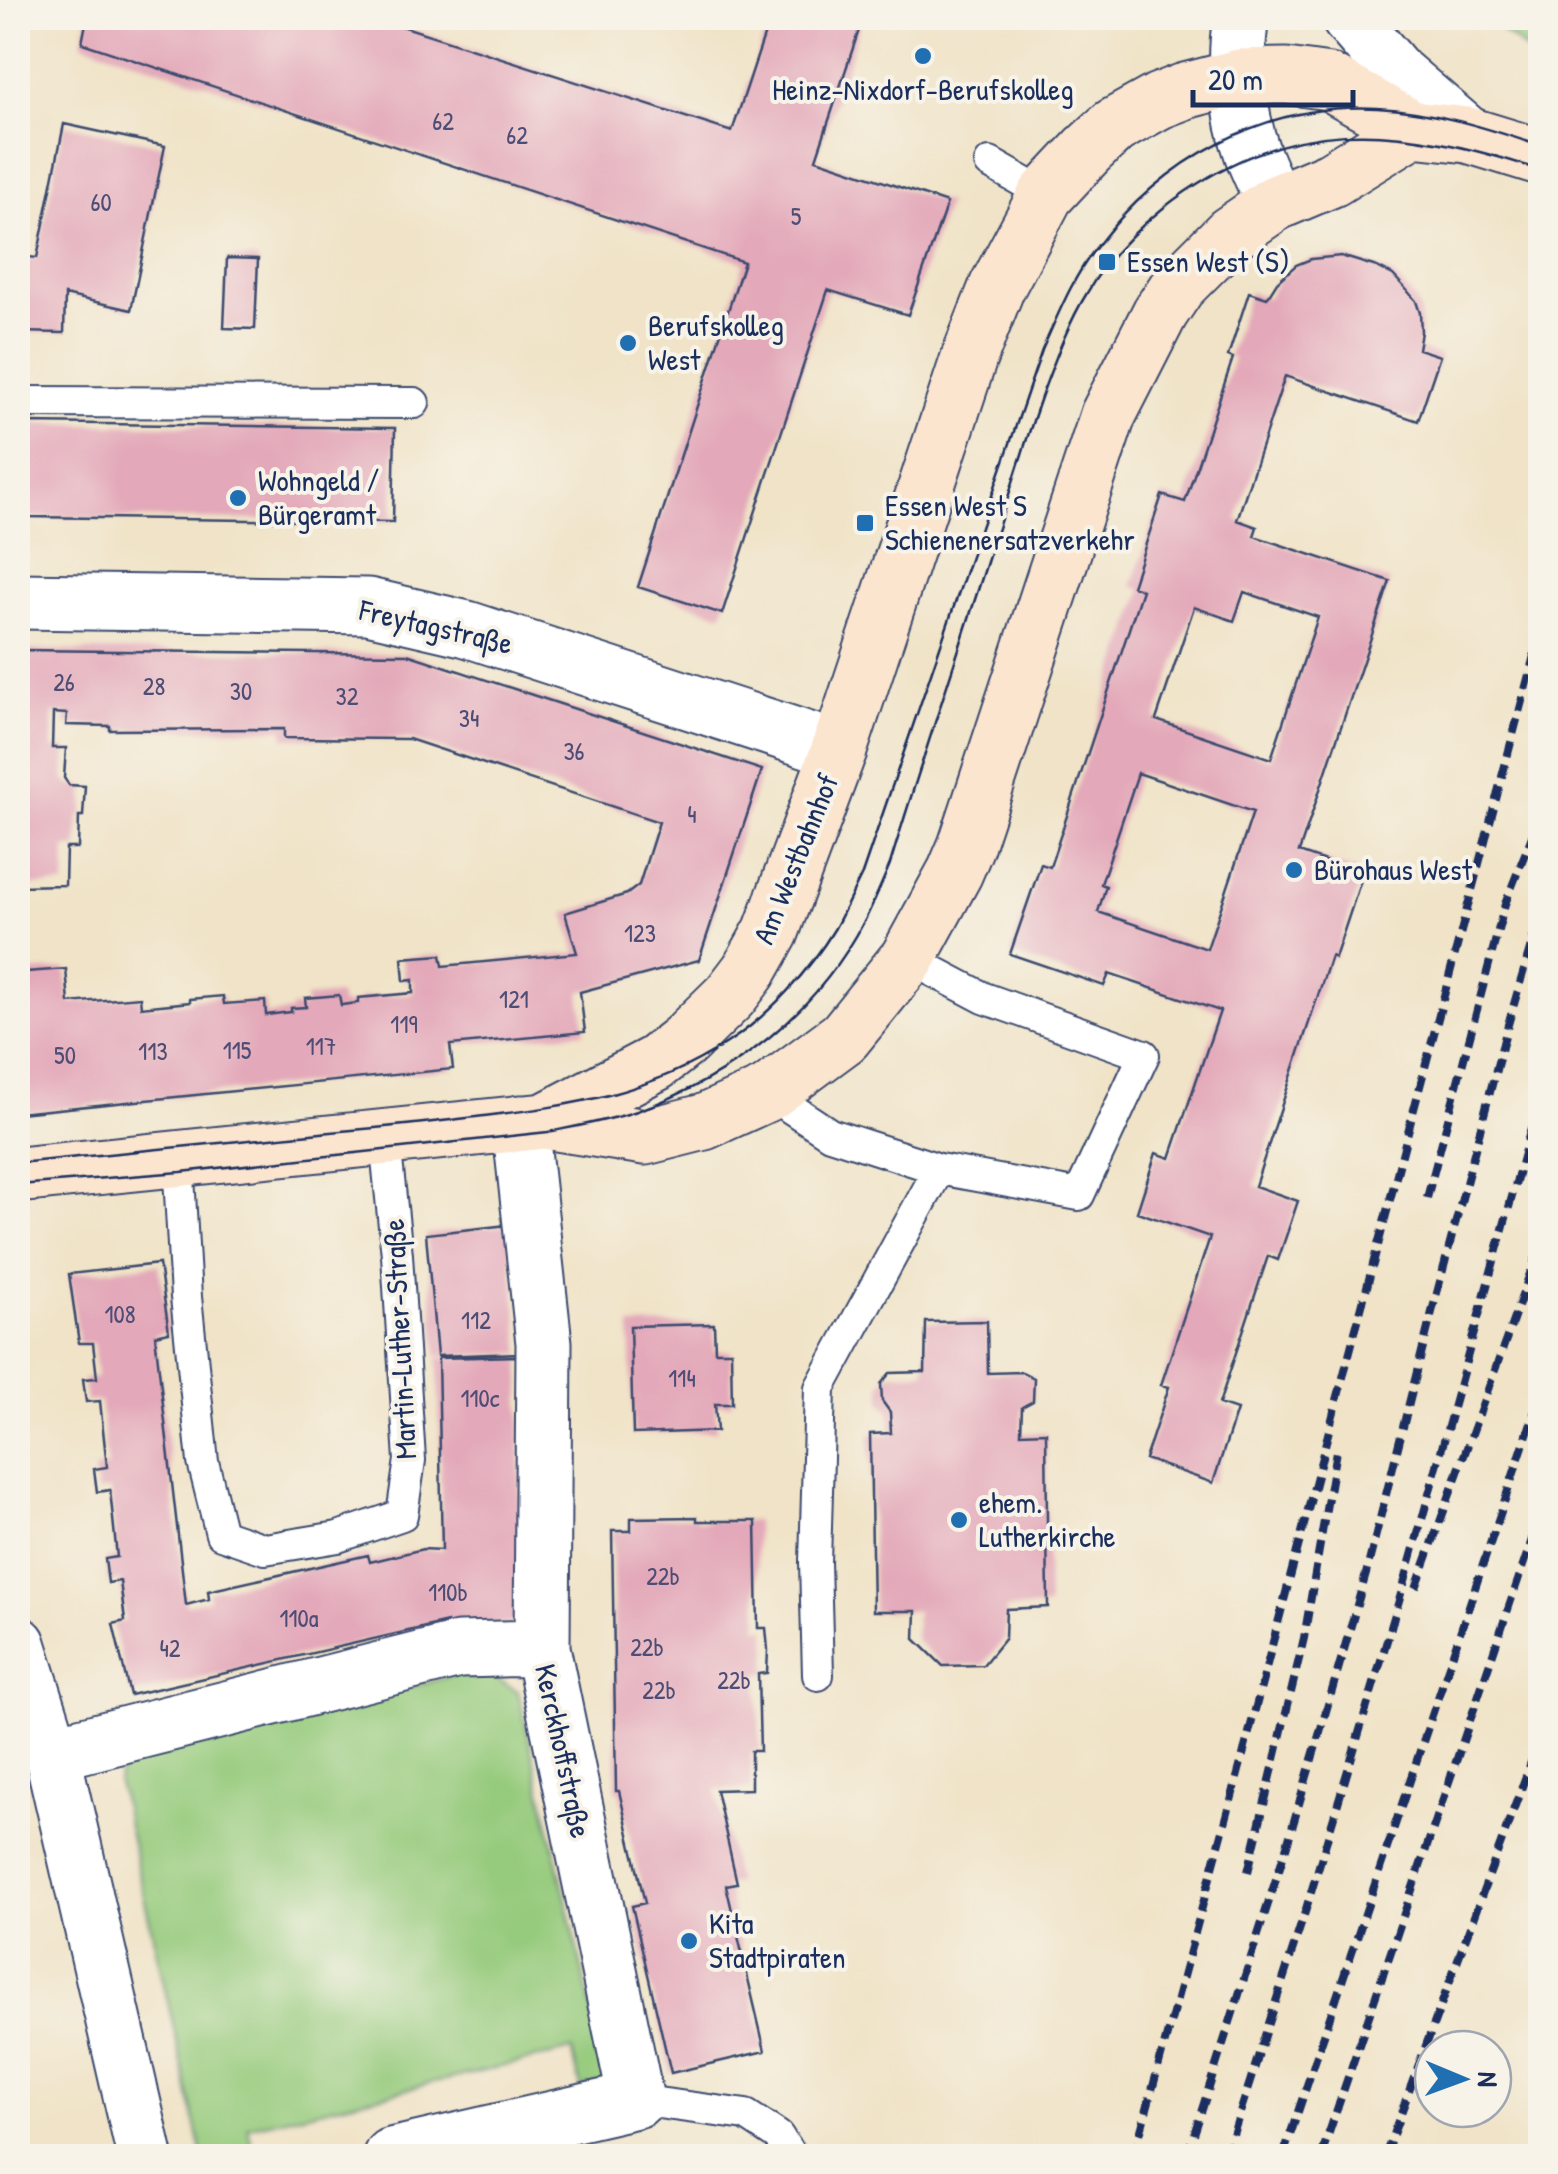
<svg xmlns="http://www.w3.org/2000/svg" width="1558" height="2174" viewBox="0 0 1558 2174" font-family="'Patrick Hand',sans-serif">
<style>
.green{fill:#96cb7d;stroke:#587d6e;stroke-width:2.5}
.building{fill:#e3a8b9;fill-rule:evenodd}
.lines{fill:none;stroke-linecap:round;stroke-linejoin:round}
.service-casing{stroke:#3b4a6e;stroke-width:34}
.minor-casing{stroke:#3b4a6e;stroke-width:59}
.tertiary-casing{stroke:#3b4a6e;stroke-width:59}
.secondary-casing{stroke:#3b4a6e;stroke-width:59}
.service{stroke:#fff;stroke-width:30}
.minor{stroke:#fff;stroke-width:55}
.tertiary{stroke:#fff;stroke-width:55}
.secondary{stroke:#fce5cf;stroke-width:55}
.tram{stroke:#1b2f5e;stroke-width:2.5}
.rail{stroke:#1b2f5e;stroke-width:8;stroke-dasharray:15 8;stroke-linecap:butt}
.poi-dot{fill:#1f6fb2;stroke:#f7f3e8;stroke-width:4}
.labels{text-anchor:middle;stroke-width:8;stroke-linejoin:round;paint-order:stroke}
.number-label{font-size:25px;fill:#4d4d75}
.poi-label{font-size:30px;fill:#1b2f5e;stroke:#f7f3e8;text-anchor:start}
.street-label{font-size:30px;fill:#1b2f5e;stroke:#f7f3e8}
</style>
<rect width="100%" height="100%" fill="#f7f3e8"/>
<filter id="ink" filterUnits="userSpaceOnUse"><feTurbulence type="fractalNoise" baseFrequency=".01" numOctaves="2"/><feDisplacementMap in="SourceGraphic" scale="20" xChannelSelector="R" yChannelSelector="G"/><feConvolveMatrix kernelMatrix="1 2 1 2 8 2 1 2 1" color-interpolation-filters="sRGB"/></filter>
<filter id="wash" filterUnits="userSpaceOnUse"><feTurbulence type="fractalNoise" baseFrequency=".0048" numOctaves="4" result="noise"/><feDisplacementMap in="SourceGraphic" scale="40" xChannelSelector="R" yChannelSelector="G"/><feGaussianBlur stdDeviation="2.25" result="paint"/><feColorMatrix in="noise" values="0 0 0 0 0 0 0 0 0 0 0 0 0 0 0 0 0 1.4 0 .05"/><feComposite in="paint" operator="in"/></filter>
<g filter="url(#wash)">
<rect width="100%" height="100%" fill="#f0e3c7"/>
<path class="green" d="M1487,18H1540V62Z
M478,1669L518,1691L608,2081L581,2088L572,2050L248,2127L254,2156H203L118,1782L120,1767L131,1759Z"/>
<g id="blocks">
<path class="building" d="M87,18H377L732,132L770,18H863L816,159L947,203L908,315L828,290L722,614L638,587L744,262L82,43Z
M64,124L165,146L131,310L65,295L64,333L18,332V256L37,258Z
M1341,256L1377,267L1393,275L1405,288L1416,301L1420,313L1421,332L1418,349L1440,356L1418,421L1285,376L1237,520L1257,527L1254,536L1390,581L1299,852L1363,874L1335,958L1331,956L1255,1186L1298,1201L1278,1260L1268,1256L1219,1404L1237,1410L1213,1483L1145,1459L1169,1387L1161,1385L1210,1237L1137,1212L1156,1153L1170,1158L1220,1011L1109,974L1104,986L1010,954L1041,864L1050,867L1142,590L1132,586L1162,495L1185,502L1233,358L1228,356L1249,292L1267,298L1277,282L1296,265L1311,259ZM1244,592L1318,617L1271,759L1156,720L1194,607L1234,621ZM1138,773L1253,812L1207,949L1098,912L1106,886L1101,884Z
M227,258L258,259L255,329L224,328Z
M29,423L395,428L393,522L28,517Z
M18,650L407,654L762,770L699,960L580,992L585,1032L450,1045L453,1069L18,1113V1008L29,1007L26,972L66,969L69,1003L140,997L141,1007L190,1002V999L223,996L224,1004L265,1001L266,1015L291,1012V1008L306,1007L305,998L339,995L341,1005L358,1003V998L413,993V980L404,981L402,958L441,955L443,966L577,953L565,913L627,894L639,885L659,822L409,739L284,738V729L110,730V726L66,725L67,714L53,713L52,748H66L64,778L69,785L85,786L83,816H79L78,848H66L65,885L18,886Z
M508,1225L521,1353L437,1356L426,1234Z
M159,1264L169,1332L155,1335L186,1605L209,1599L208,1591L368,1555L370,1562L423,1549L442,1550L438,1358L521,1356L520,1624L447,1625V1622L130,1695L113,1624L125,1621L120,1581L108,1583L105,1559L117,1557L110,1490L97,1492L94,1469L107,1467L100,1401L86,1402L83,1379L97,1378L93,1343H79L69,1274Z
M987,1321L988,1373L1022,1372L1034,1378L1033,1401L1022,1407L1021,1433L1046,1432L1048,1607L1006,1609L1005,1638L983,1665L943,1666L915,1639L916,1611H873L870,1434L891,1433L890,1412L882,1401L881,1384L890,1373L925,1372L926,1322Z
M714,1324L715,1351H731L732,1404H715L717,1431L633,1434L630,1326Z
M697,1517V1521H756L758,1628H766L768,1650L767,1673L758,1674L760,1751H751V1789L716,1790L737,1883L726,1885L765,2051L671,2073L632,1906L645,1903L619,1791H616L612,1531H631V1518Z"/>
</g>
</g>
<g filter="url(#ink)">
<use href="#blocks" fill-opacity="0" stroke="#3b4a6e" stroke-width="2.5"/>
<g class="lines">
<defs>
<path id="service" d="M990,163L1046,195
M18,402L414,403
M768,1093L830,1134L939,1169L1079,1195L1144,1055L984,998L908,958
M178,1159L186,1297L203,1462L221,1534L265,1549L338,1537L402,1515L410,1460L397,1255L386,1150L387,1137
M818,1675L815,1562L820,1388L939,1169
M636,2100L746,2115L778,2136L791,2156"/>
<path id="minor" d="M1241,18C1234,58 1238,114 1252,152C1258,170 1267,187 1275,203
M1349,18L1396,73L1468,135
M18,601L368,606L467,629L839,750
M520,1123L544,1343L542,1648
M52,1753L459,1650L542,1648L636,2100L391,2156"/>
<path id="tertiary" d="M18,1644L52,1753L145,2156"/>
<path id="secondary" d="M545,1121L656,1063L684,1041L730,996L749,971L771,932L839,750L969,358L997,287L1046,195L1088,150L1114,126L1159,101L1185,91L1239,77L1286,76L1329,82L1413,129L1468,135L1540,157
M18,1175L545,1121L645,1137L704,1122L768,1093L844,1037L908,958L955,872L966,846L1108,415L1160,313L1178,286L1230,234L1275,203L1332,179L1413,129"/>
</defs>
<use href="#service" class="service-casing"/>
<use href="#minor" class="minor-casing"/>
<use href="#tertiary" class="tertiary-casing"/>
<use href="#secondary" class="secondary-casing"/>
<use href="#service" class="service"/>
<use href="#minor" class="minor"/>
<use href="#tertiary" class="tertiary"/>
<use href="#secondary" class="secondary"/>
<path class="tram" d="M18,1163C125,1153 233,1142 341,1131C389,1127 436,1122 484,1116C575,1105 649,1094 727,1043C770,1015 809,971 835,928C845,910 853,892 862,874L1042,350C1058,315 1072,279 1095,249C1162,160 1264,102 1377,108C1433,111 1488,128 1540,146
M18,1185L181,1172L548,1132C578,1126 608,1121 637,1111C734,1077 817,1012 865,920C874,902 882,883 890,864C923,756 960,648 994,540C1011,490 1026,439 1044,389C1056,357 1069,322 1087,293C1106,259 1132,233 1162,209C1287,111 1398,123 1540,170"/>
<path class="rail" d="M1427,1198L1505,904L1540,816
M1416,1588L1540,1246
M1248,1872L1304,1638L1337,1445
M1134,2156L1228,1812L1540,633
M1187,2156L1287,1845L1366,1574L1433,1308L1507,1028L1540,915
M1226,2156L1306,1909L1404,1584L1540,1096
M1283,2156L1540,1396
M1321,2156L1540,1516
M1385,2156L1540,1738"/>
</g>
</g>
<g class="poi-dot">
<circle cx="923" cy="56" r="10"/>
<rect x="1097" y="252" width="20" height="20" rx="5"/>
<circle cx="628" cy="343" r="10"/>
<circle cx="238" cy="498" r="10"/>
<rect x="855" y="513" width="20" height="20" rx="5"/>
<circle cx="1294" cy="870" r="10"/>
<circle cx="959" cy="1520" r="10"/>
<circle cx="689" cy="1941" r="10"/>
</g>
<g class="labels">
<g class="number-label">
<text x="443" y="130">62</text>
<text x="517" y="144">62</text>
<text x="101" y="211">60</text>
<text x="796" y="225">5</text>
<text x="64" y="691">26</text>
<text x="154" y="695">28</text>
<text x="241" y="700">30</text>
<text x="347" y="705">32</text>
<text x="469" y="727">34</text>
<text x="574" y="760">36</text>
<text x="692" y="823">4</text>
<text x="640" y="942">123</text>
<text x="514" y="1008">121</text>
<text x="404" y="1033">119</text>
<text x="321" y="1055">117</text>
<text x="237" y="1059">115</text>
<text x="153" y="1060">113</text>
<text x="65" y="1064">50</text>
<text x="120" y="1323">108</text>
<text x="476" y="1329">112</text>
<text x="682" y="1387">114</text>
<text x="480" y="1407">110c</text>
<text x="663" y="1585">22b</text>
<text x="448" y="1601">110b</text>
<text x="299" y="1627">110a</text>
<text x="647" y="1656">22b</text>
<text x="170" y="1657">42</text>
<text x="734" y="1689">22b</text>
<text x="659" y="1699">22b</text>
</g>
<g class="poi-label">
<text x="923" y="100" text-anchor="middle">Heinz-Nixdorf-Berufskolleg</text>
<text x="1127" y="272">Essen West (S)</text>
<text x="648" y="336">Berufskolleg<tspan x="648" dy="34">West</tspan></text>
<text x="258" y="491">Wohngeld /<tspan x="258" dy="34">Bürgeramt</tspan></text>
<text x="885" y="516">Essen West S<tspan x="885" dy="34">Schienenersatzverkehr</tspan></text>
<text x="1314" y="880">Bürohaus West</text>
<text x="979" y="1513">ehem.<tspan x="979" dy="34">Lutherkirche</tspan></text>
<text x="709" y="1934">Kita<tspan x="709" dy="34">Stadtpiraten</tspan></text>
</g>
<g class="street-label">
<text transform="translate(436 627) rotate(13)" y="10">Freytagstraße</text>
<text transform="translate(796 859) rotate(-68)" y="10">Am Westbahnhof</text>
<text transform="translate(400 1339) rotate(-93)" y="10">Martin-Luther-Straße</text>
<text transform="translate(563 1751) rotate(78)" y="10">Kerckhoffstraße</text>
</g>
</g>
<rect width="1558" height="2174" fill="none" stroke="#f7f3e8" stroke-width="60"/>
<g transform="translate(1463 2079) rotate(91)"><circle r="48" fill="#f7f3e8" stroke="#9fa5b1" stroke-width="2.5"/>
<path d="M0-8L18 38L0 25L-18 38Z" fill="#1f6fb2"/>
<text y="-15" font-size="28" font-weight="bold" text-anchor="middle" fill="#1b2f5e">N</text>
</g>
<path d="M1193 90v15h160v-15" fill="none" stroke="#1b2f5e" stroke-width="5"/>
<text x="1208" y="90" font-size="30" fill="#1b2f5e" stroke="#f7f3e8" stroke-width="8" paint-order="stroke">20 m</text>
</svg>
